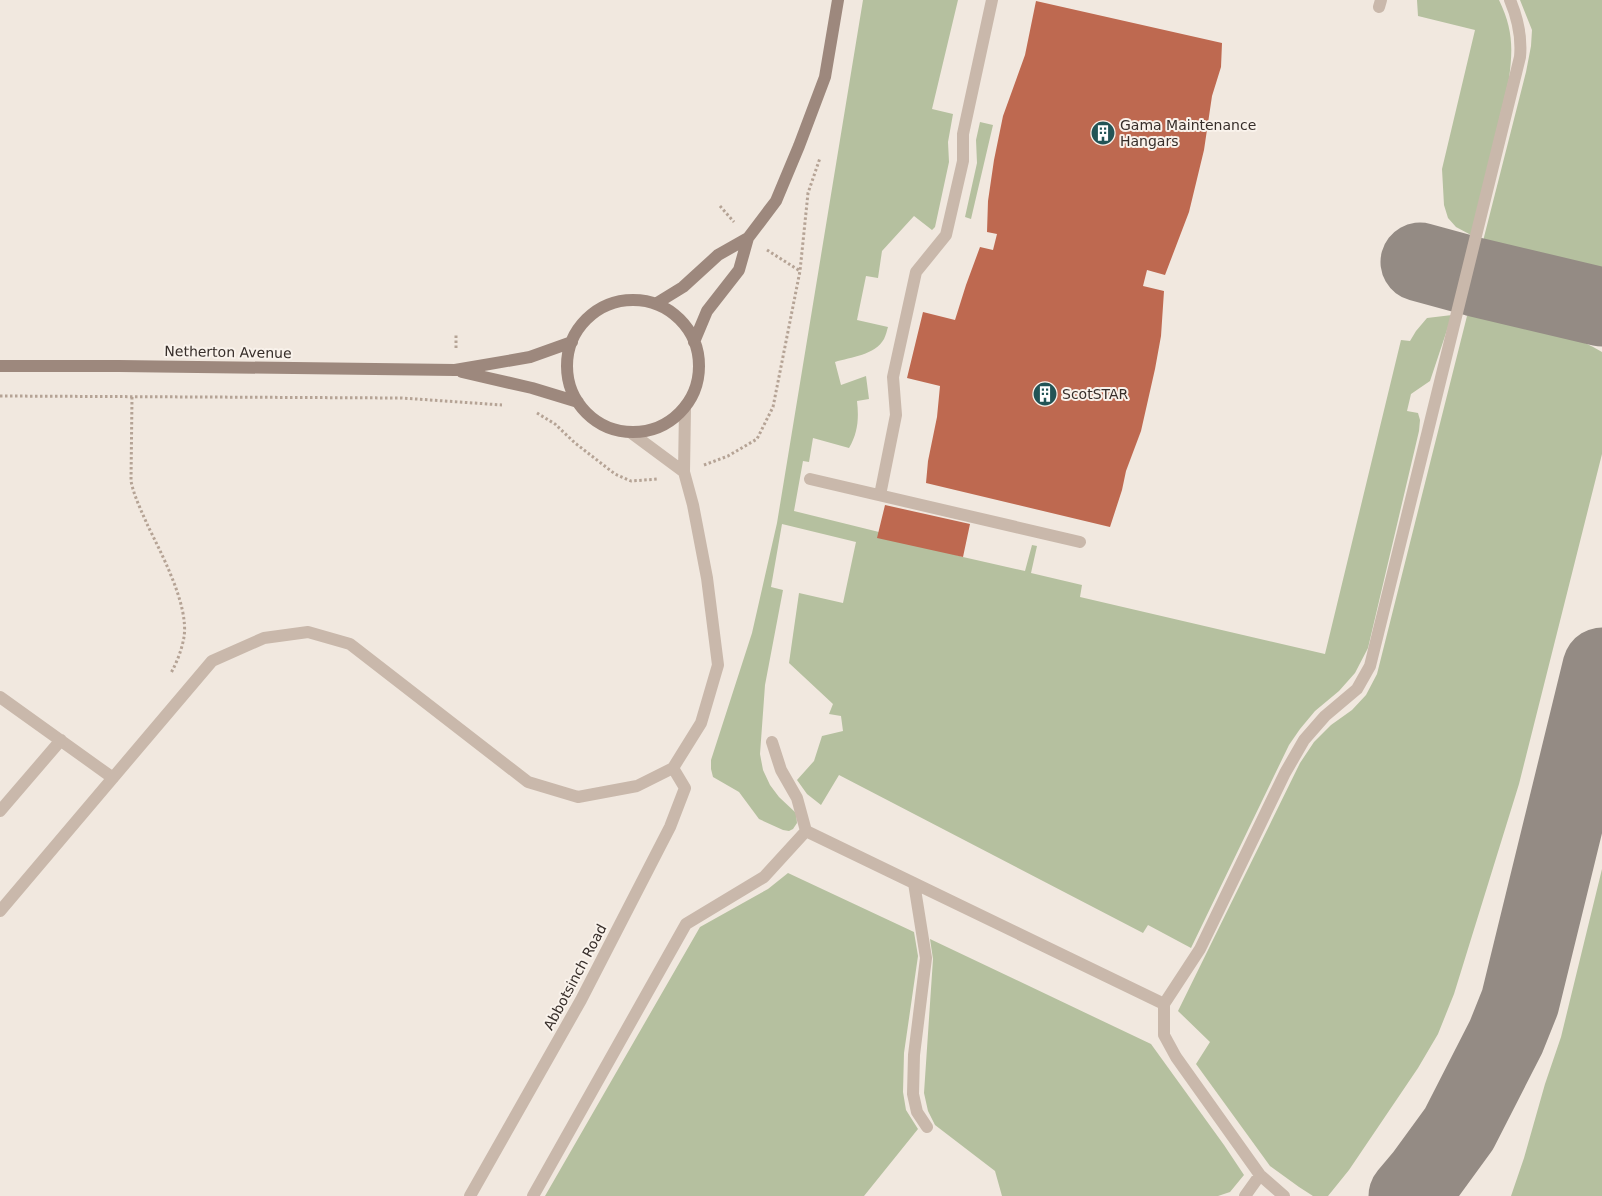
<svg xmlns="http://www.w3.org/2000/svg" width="1602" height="1196" viewBox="0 0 1602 1196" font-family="'DejaVu Sans',sans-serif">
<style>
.green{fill:#b5c09f}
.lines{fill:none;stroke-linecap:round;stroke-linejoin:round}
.taxiway{stroke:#948b84;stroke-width:79}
.building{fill:#be6950}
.path{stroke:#b5a395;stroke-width:3;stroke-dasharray:2.5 2.5;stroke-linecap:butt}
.lane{stroke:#c9b8ab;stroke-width:12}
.secondary{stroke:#9d887d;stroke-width:12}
.labels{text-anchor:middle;stroke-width:4;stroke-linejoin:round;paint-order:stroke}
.poi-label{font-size:14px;fill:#372e2a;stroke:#f9f2eb;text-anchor:start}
.street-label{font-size:14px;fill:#372e2a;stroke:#f9f2eb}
</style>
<rect width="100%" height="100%" fill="#f1e8df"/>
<path class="green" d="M863,0H958L932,109L953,114L948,142L949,162L935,227L932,230L914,216L882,251L878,278L866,276L857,320L888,327C887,330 886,335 884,339C875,355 851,357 835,362L841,385L866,376L869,399L857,401C859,418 858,433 849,448L813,438L809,462L803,461L794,511L879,532L963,557L1025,571L1032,545L1037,546L1031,573L1082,585L1080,597L1325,654L1401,340L1410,341L1416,331L1427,318L1452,315L1430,381L1411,394L1407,411L1418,413L1420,420L1419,431L1368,648L1355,673L1339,691L1315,711L1300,729L1289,745L1191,948L1148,925L1143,933L839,775L821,805L807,794L797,780L814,761L822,736L843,731L841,716L829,714L833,704L789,663L799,593L843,603L856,542L782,524L771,587L783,590L765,685L760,754L763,770L770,785L779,797L796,813L797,823L793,829L789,831L783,830L759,819L739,792L713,777L711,769V760L752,633L777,523Z
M1417,0H1499C1513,29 1513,48 1509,79L1471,235L1456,227L1448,218L1444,205L1442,169L1475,30L1418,16Z
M1520,0H1602V269L1505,249L1483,241L1526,72L1531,46L1532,30Z
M980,122L993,125L971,219L965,217L977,163L976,140Z
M1467,316H1481C1521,325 1567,330 1602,352V454L1519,784L1454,994L1438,1034L1418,1068L1349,1170L1328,1196H1313L1299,1187L1270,1166L1196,1064L1210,1042L1178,1011L1300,763L1314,742L1331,725L1352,710L1366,695L1377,674Z
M1602,869V1196H1511L1524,1158L1545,1084L1561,1037Z
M788,873L914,932L918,956L904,1053L903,1092L906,1110L918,1129L864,1196H545L700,927L768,889Z
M930,939L1151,1044L1224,1145L1244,1175L1230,1192L1218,1196H1002L995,1171L935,1125L928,1111L924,1093L933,959Z"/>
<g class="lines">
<path class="taxiway" d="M1420,262L1475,277L1602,307
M1408,1196L1424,1177L1459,1129L1506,1037L1520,1002L1602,667"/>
</g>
<path class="building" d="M1036,1L1222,43L1221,67L1212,96L1204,150L1189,212L1165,275L1147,270L1143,286L1164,291L1161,336L1155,369L1141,431L1126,471L1122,490L1110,527L926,483L928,461L937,417L940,386L907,378L923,312L955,320L966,285L980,247L993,250L997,234L987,232L988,201L994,160L1003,116L1025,55Z
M885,505L970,524L963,557L877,538Z"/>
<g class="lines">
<path class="path" d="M720,206L734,222
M767,250L800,271
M456,348V334
M0,396L402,398L502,405
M132,397L131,481C134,496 141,510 147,524C161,553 189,605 184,637C182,649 177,662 171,673
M537,413L555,424L575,443L615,474L631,481L658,479
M704,465L728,456L757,439L773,407L800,271L808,193L820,158"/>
<path class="lane" d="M1379,7L1381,0
M630,432L684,472
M810,479L1080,542
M880,495L896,415L893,377L916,272L946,235L963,161V134L992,0
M0,697L113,778
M772,742L781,770L797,798L806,831L1164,1004
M0,811L61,740
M914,883L926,958L914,1055L913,1094L917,1112L927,1127
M0,911L212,661L264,638L308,632L350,644L528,782L578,797L637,786L673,768L701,723L718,665L707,578L693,505L684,472L685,408
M470,1196L581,1000L670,827L685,788L673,768
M533,1196L686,924L764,877L806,831
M1245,1196L1260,1175
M1284,1196L1260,1175L1176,1057L1164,1035V1004L1200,949L1285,773L1304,740L1325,716L1357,689L1370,666L1520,57C1522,36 1518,19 1510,0"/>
<path class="secondary" d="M567 366a66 66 0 1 1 132 0a66 66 0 1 1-132 0Z
M657,303L683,287L718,255L748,238
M694,342L707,311L739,270L748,238L776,201L799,146L825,77L838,0
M0,366H119L455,370L530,357L572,342
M462,372L532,388L578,402"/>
</g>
<defs>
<symbol id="building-disc" viewBox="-11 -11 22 22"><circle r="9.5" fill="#225456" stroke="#f9f2eb"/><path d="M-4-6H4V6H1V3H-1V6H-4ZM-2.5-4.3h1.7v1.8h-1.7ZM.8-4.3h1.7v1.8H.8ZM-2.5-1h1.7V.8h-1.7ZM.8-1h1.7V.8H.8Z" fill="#fff"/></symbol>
</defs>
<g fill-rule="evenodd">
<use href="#building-disc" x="1089" y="119" width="28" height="28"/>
<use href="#building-disc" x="1031" y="380" width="28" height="28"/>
</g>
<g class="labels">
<g class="poi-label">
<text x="1120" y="130">Gama Maintenance<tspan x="1120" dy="16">Hangars</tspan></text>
<text x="1062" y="399">ScotSTAR</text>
</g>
<g class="street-label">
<text transform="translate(228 352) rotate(1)" y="5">Netherton Avenue</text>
<text transform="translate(575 977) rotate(-62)" y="5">Abbotsinch Road</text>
</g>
</g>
</svg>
